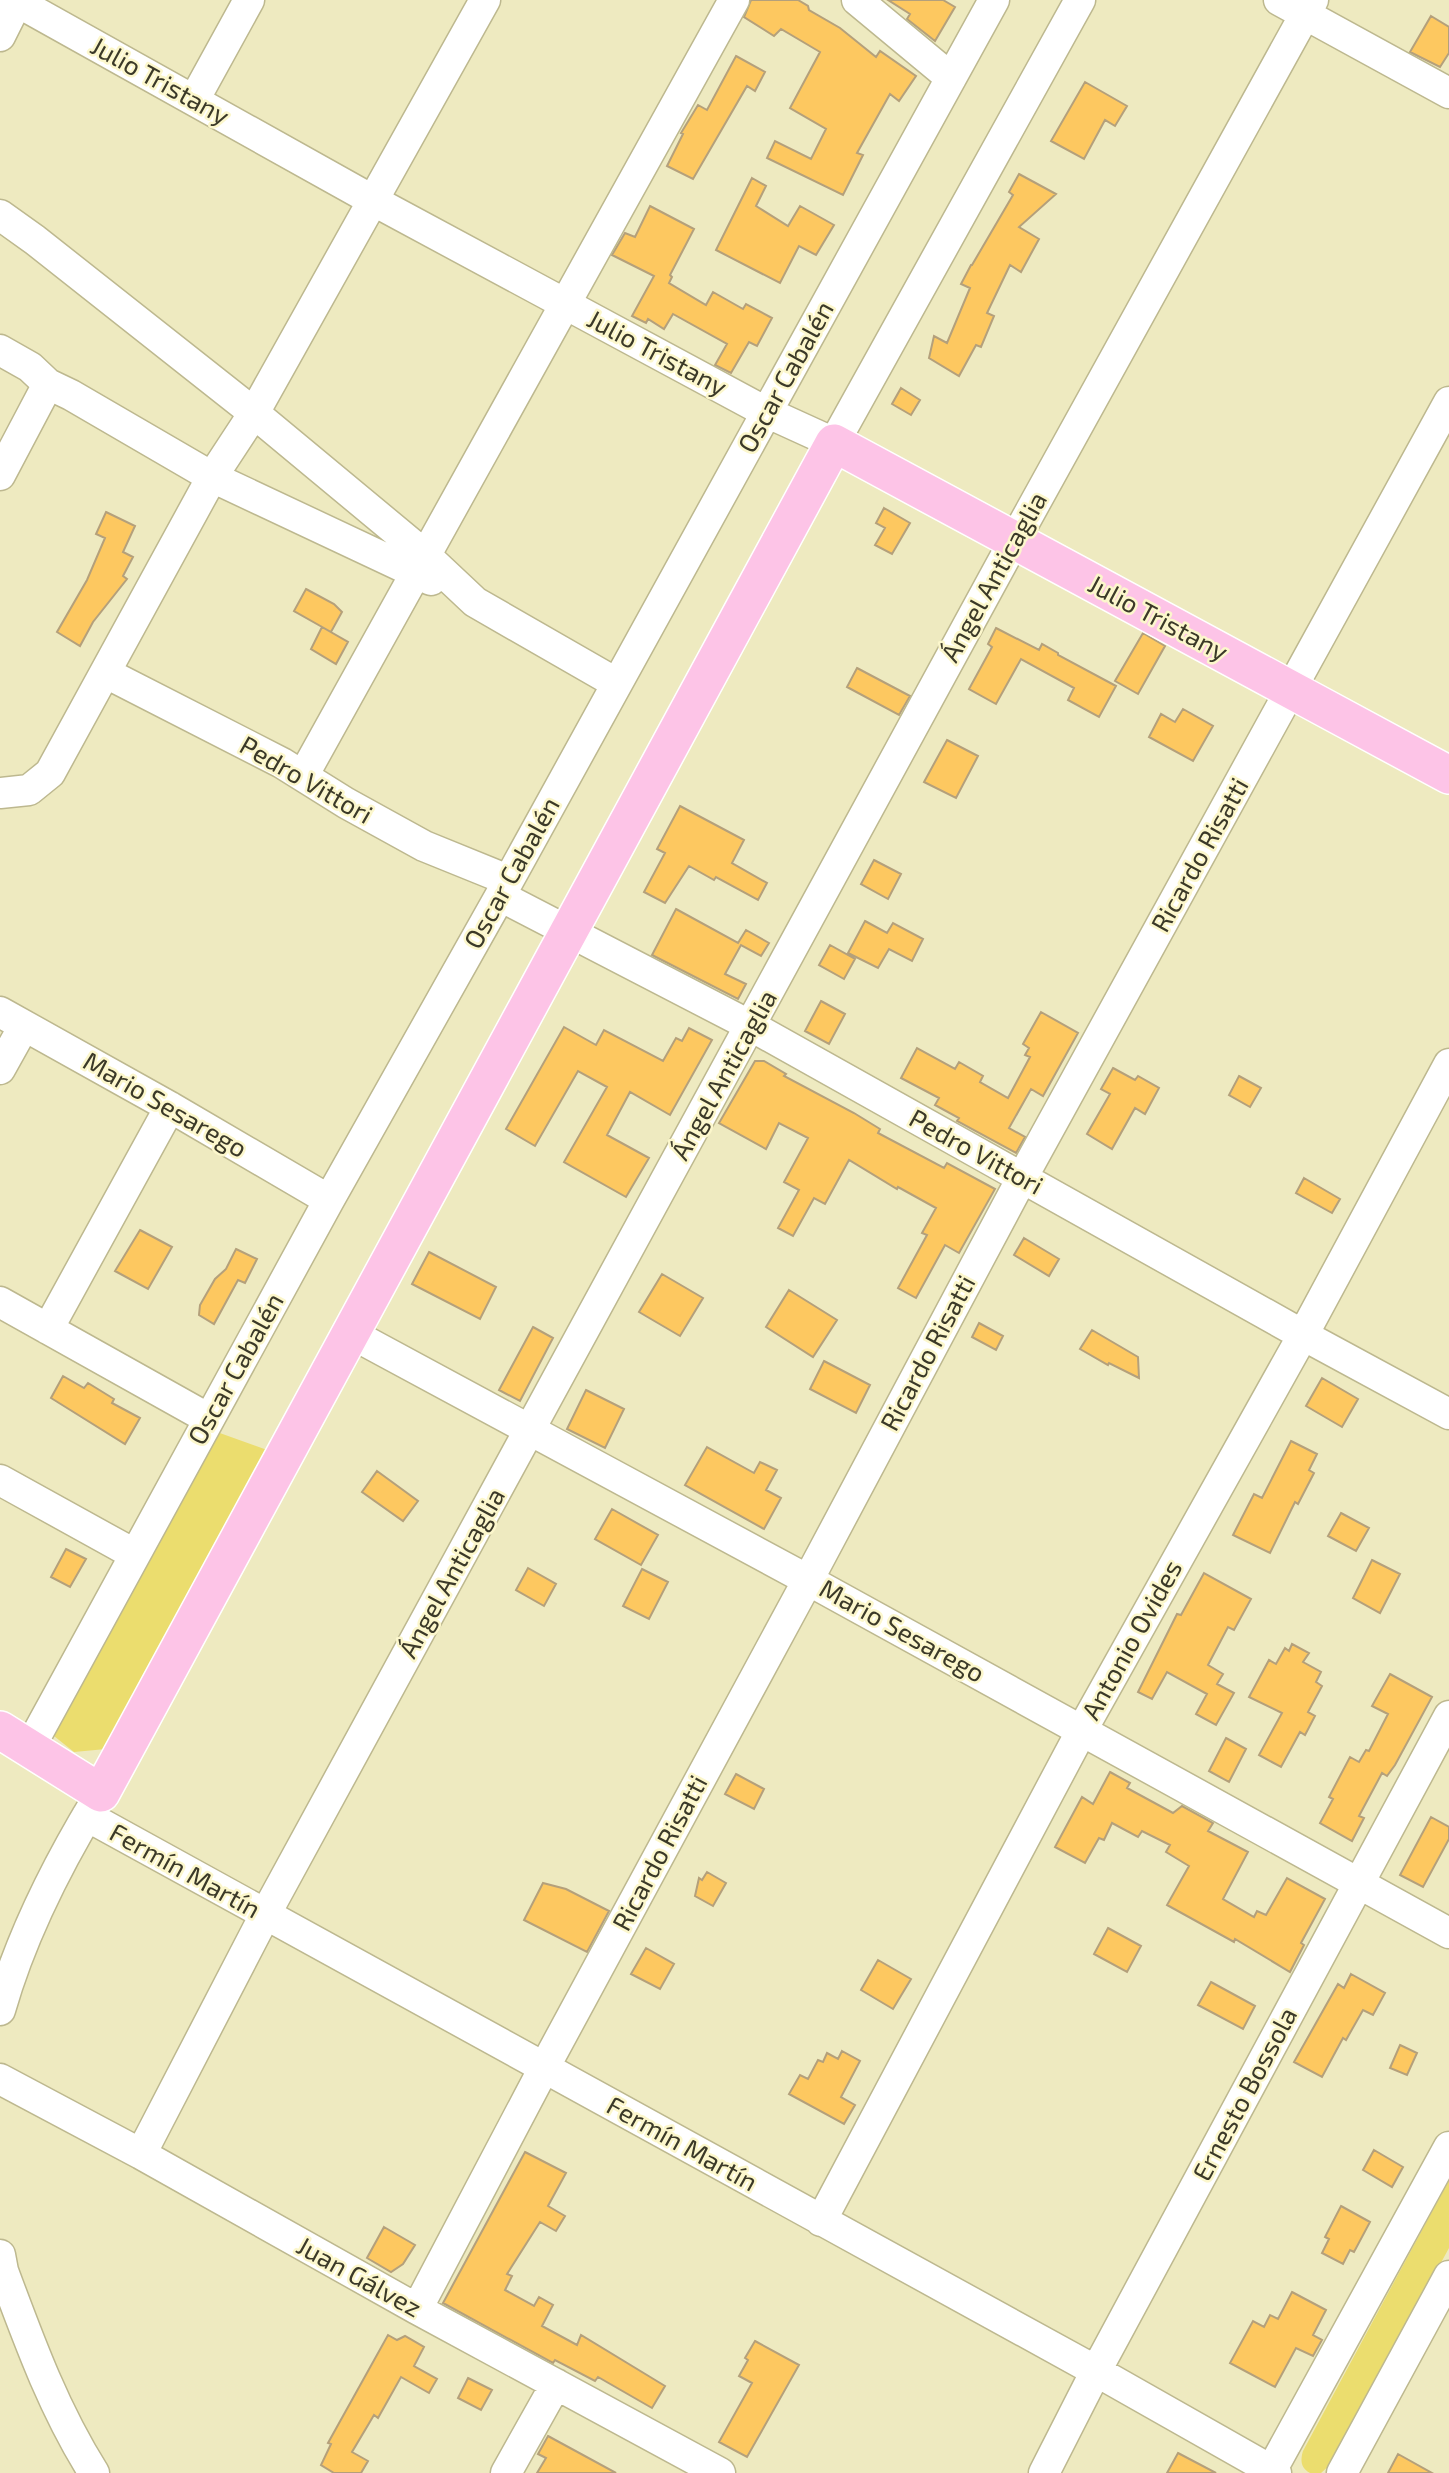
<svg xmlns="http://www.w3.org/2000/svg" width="1449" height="2473" viewBox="0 0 1449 2473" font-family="'Exo 2',sans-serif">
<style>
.green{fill:#ebdd6e}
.building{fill:#fdc860;stroke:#b4a07b;stroke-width:2}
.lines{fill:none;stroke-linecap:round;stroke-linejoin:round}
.minor-casing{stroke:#bdb88f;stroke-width:33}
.major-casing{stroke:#fff;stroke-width:40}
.minor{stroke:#fff;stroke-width:30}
.major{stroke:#fdc4e7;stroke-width:37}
.labels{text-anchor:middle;stroke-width:5;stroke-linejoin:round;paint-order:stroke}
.street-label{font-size:26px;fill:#3b3928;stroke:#fcf7cc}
</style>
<rect width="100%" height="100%" fill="#eeeac0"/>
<path class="green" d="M217,1432L270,1451L106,1749L74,1752L54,1736L52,1723Z
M1449,2180V2248L1332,2463L1321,2473H1310C1301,2468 1300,2461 1303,2451Z"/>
<path class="building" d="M751,0H798L808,6L809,10L840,28L876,57L880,51L916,76L899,101L890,94L857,153L863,155L843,195L767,158L775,141L811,159L826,129L790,108L820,52L781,29L774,36L744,17Z
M888,0H943L955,7L935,41L907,19L910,14Z
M1431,16L1449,27V53L1440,67L1410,52Z
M736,56L765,72L755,91L747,86L693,179L667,166L683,134L681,133L698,105L707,110Z
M1085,82L1127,106L1115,126L1105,120L1084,159L1051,141Z
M1019,174L1056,194L1019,227L1039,239L1021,272L1010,265L987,313L994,316L981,347L976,345L959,376L929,358L934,336L947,343L970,288L961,284L971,265H972L1013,195L1009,192Z
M752,178L766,186L756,206L788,226L800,206L834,225L816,255L799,246L780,283L716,250Z
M650,206L694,229L670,275L672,277L669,283L706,305L713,292L743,309L746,304L772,318L757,346L749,342L731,373L715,365L727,344L673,314L664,329L648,319L646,323L632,316L654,276L612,255L625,233L635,237Z
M901,388L920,400L911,415L892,404Z
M884,508L910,523L892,554L875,545L885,528L876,523Z
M106,512L135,526L123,552L133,557L123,576L127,579L93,622L80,646L57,632L87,580L105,538L96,534Z
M306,589L334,604L342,612L331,632L294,611Z
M322,627L348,642L336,664L311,649Z
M996,628L1039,650L1042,644L1058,653V655L1116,686L1099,717L1068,700L1074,688L1021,659L996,704L969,689L992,647L988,644Z
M1143,633L1165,646L1138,694L1115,681Z
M857,668L910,696L899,715L847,687Z
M1183,709L1213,726L1193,761L1149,737L1161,714L1175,722Z
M947,740L978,756L956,798L924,782Z
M680,806L744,840L732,863L767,883L758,900L716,877L714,880L689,866L665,903L644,892L665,853L657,849Z
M874,860L901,874L888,899L861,884Z
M676,909L738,943L746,930L769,943L761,956L741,945L725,974L746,984L738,999L652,955Z
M865,921L887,933L893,923L923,939L912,961L889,949L878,968L848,953Z
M830,945L855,959L844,979L819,965Z
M821,1001L845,1014L829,1044L805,1031Z
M1041,1012L1078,1033L1043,1096L1031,1089L1009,1128L1025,1137L1016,1153L957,1121L959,1118L935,1105L939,1098L901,1078L917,1048L955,1069L959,1062L983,1076L980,1082L1008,1098L1030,1057L1025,1055L1029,1048L1023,1044Z
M564,1027L596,1045L604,1030L663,1061L676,1038L682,1041L689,1028L712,1040L670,1115L630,1092L607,1135L649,1158L626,1197L564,1162L607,1087L578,1071L535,1146L506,1129Z
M755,1061H764L786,1074L784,1076L854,1113L880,1129L878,1133L944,1168L947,1163L995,1189L959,1253L945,1245L916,1298L898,1288L927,1235L922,1233L936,1208L898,1187L897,1189L849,1160L825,1204L814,1198L793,1236L778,1228L799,1190L784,1182L808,1138L779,1123L766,1149L719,1123Z
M1113,1068L1135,1080L1138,1076L1159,1088L1145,1114L1135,1108L1112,1149L1087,1134L1110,1094L1101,1089Z
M1239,1076L1261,1088L1250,1107L1229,1095Z
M1304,1178L1340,1199L1332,1213L1296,1193Z
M140,1230L172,1247L148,1289L115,1271Z
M1024,1238L1059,1259L1049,1276L1014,1255Z
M236,1249L257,1259L245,1283L238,1280L214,1324L199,1315L200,1305L215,1279L226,1269Z
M429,1252L496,1287L480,1319L412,1284Z
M662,1274L703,1298L680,1336L639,1312Z
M789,1290L837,1320L813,1357L766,1327Z
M979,1323L1003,1336L996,1350L972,1337Z
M533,1327L553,1338L520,1401L499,1390Z
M1092,1330L1138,1357L1139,1378L1109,1363L1108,1365L1080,1349Z
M824,1361L870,1385L856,1413L810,1389Z
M63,1376L84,1388L88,1383L114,1399L112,1403L140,1418L125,1444L51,1398Z
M1322,1378L1358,1399L1342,1427L1306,1406Z
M586,1390L624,1409L605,1448L567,1429Z
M1291,1441L1317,1454L1309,1470L1314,1473L1298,1504L1295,1502L1270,1553L1233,1535L1254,1494L1262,1498Z
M707,1447L754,1473L760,1462L777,1470L766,1490L781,1498L764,1529L685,1485Z
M377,1471L418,1501L403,1521L362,1492Z
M612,1509L658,1535L641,1565L595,1539Z
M1341,1513L1369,1528L1356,1551L1328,1536Z
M66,1549L86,1559L70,1587L51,1577Z
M1372,1560L1400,1574L1380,1613L1353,1598Z
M528,1568L556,1584L544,1606L516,1590Z
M642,1569L668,1582L649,1619L623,1606Z
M1204,1573L1251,1599L1234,1630L1228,1627L1208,1665L1223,1674L1217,1684L1234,1693L1216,1725L1196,1714L1207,1694L1167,1672L1152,1699L1138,1692L1177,1614L1181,1615Z
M1292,1644L1309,1653L1303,1662L1321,1672L1316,1682L1322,1686L1308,1712L1315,1716L1305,1735L1300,1732L1281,1767L1259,1755L1282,1713L1249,1697L1269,1660L1276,1664L1285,1648L1289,1651Z
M1390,1674L1432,1697L1395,1765L1387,1776L1382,1773L1359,1816L1364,1818L1352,1841L1320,1823L1333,1799L1329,1797L1350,1757L1359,1762L1366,1750L1369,1751L1388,1714L1372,1706Z
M1226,1738L1246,1749L1229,1782L1209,1771Z
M1110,1772L1130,1783L1127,1788L1173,1813L1182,1806L1213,1823L1208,1831L1248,1852L1223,1899L1254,1917L1257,1911L1266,1915L1287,1878L1325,1899L1301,1943L1304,1945L1290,1972L1235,1939L1234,1942L1167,1905L1189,1866L1166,1852L1170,1845L1142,1831L1138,1837L1112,1823L1104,1840L1099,1838L1085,1863L1055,1847L1082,1797L1093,1804Z
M736,1774L764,1789L754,1809L725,1794Z
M1431,1817L1449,1827V1839L1423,1887L1400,1875Z
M707,1872L726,1883L713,1906L695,1896L699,1878L702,1880Z
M543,1883L566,1889L609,1911L587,1952L524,1920Z
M1108,1928L1141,1946L1127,1972L1094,1954Z
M646,1948L674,1964L660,1989L631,1974Z
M878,1960L911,1979L893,2009L861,1990Z
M1351,1974L1385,1993L1373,2015L1363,2010L1346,2040L1343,2038L1322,2077L1294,2062L1338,1984L1344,1988Z
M1211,1982L1255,2006L1243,2029L1198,2005Z
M1400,2045L1417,2053L1407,2075L1390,2068Z
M842,2051L860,2061L841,2097L855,2105L844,2124L789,2094L800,2075L808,2079L818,2060L823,2062L827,2053L838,2059Z
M1374,2150L1403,2167L1392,2187L1363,2170Z
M525,2152L566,2173L548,2206L565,2216L556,2231L540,2222L507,2274L512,2276L505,2290L534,2306L539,2297L553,2305L542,2326L577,2345L581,2335L665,2386L652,2408L598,2377L595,2381L555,2360L553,2363L443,2303Z
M1341,2206L1370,2222L1354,2252L1350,2250L1343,2264L1322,2253L1329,2239L1325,2237Z
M384,2227L415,2245L403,2264L391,2272L367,2258Z
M1292,2292L1326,2310L1313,2335L1322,2340L1313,2356L1296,2348L1275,2387L1230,2363L1253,2321L1264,2327L1270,2315L1278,2319Z
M388,2335L397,2340L405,2336L424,2347L414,2366L437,2379L429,2393L401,2377L378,2418L374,2415L352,2452L368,2461L361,2473H334L321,2465L331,2444L328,2443Z
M755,2341L799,2365L747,2457L719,2442L752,2383L739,2376L748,2360L745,2358Z
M468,2378L492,2390L481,2410L458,2398Z
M548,2436L616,2473H537L546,2458L538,2454Z
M1178,2453L1216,2473H1167Z
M1398,2454L1432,2473H1388Z"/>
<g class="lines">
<defs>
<path id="minor" d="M14,0L374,201L766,412L834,443L1080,0
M857,0L951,78
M1279,0L1449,93
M0,36L18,0
M194,100L249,0
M0,215L35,240L254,413L425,555L475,602L616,683
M0,350L30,367L48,384L71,395L212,477L431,580
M0,475L48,384
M106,673L282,763L346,803L424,846L508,880
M303,776L734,0
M0,793L29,790L50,773L212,477L254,413L485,0
M500,896L751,1026L1303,1335L1449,1414
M0,1012L170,1107L329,1200
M0,1069L24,1026
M0,1302L209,1419
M48,1329L170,1107
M352,1334L808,1580L1449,1933
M0,1480L134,1554
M30,1747L329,1200L500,896L994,0
M87,1816L1096,2371L1276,2473
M0,2010C21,1936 56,1867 96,1801
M0,2079L141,2154L417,2309L720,2473
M141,2154L265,1915L1014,541L1313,0
M821,2221L1082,1730L1303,1335L1449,1064
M0,2255L3,2271C29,2341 54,2410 94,2473
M417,2309L544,2068L808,1580L1022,1178L1449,402
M506,2473L556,2384
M1044,2473L1096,2371L1449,1716
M1270,2473L1449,2147
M1342,2473L1449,2276"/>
<path id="major" d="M0,1730L101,1793L834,443L1449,775"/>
</defs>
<use href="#minor" class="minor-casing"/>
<use href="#major" class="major-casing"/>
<use href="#minor" class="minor"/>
<use href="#major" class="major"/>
</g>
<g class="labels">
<g class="street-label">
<text transform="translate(160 81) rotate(29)" y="9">Julio Tristany</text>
<text transform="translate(657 353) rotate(28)" y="9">Julio Tristany</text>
<text transform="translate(786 377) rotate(-61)" y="9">Oscar Cabalén</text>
<text transform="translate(994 577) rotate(-61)" y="9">Ángel Anticaglia</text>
<text transform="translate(1158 618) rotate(28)" y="9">Julio Tristany</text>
<text transform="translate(306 780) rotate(30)" y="9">Pedro Vittori</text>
<text transform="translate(1200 855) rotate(-61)" y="9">Ricardo Risatti</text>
<text transform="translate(512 873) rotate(-61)" y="9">Oscar Cabalén</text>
<text transform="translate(724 1075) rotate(-61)" y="9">Ángel Anticaglia</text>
<text transform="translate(165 1105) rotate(30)" y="9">Mario Sesarego</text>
<text transform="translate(976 1152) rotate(29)" y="9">Pedro Vittori</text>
<text transform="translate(928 1353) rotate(-62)" y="9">Ricardo Risatti</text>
<text transform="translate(236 1369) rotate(-61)" y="9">Oscar Cabalén</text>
<text transform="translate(452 1573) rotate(-61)" y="9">Ángel Anticaglia</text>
<text transform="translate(902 1631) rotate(29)" y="9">Mario Sesarego</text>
<text transform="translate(1132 1640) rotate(-61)" y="9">Antonio Ovides</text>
<text transform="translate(660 1853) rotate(-62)" y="9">Ricardo Risatti</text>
<text transform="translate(185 1871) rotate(29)" y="9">Fermín Martín</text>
<text transform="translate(1245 2094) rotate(-62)" y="9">Ernesto Bossola</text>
<text transform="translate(682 2144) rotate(29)" y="9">Fermín Martín</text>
<text transform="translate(359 2277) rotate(29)" y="9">Juan Gálvez</text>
</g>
</g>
</svg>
